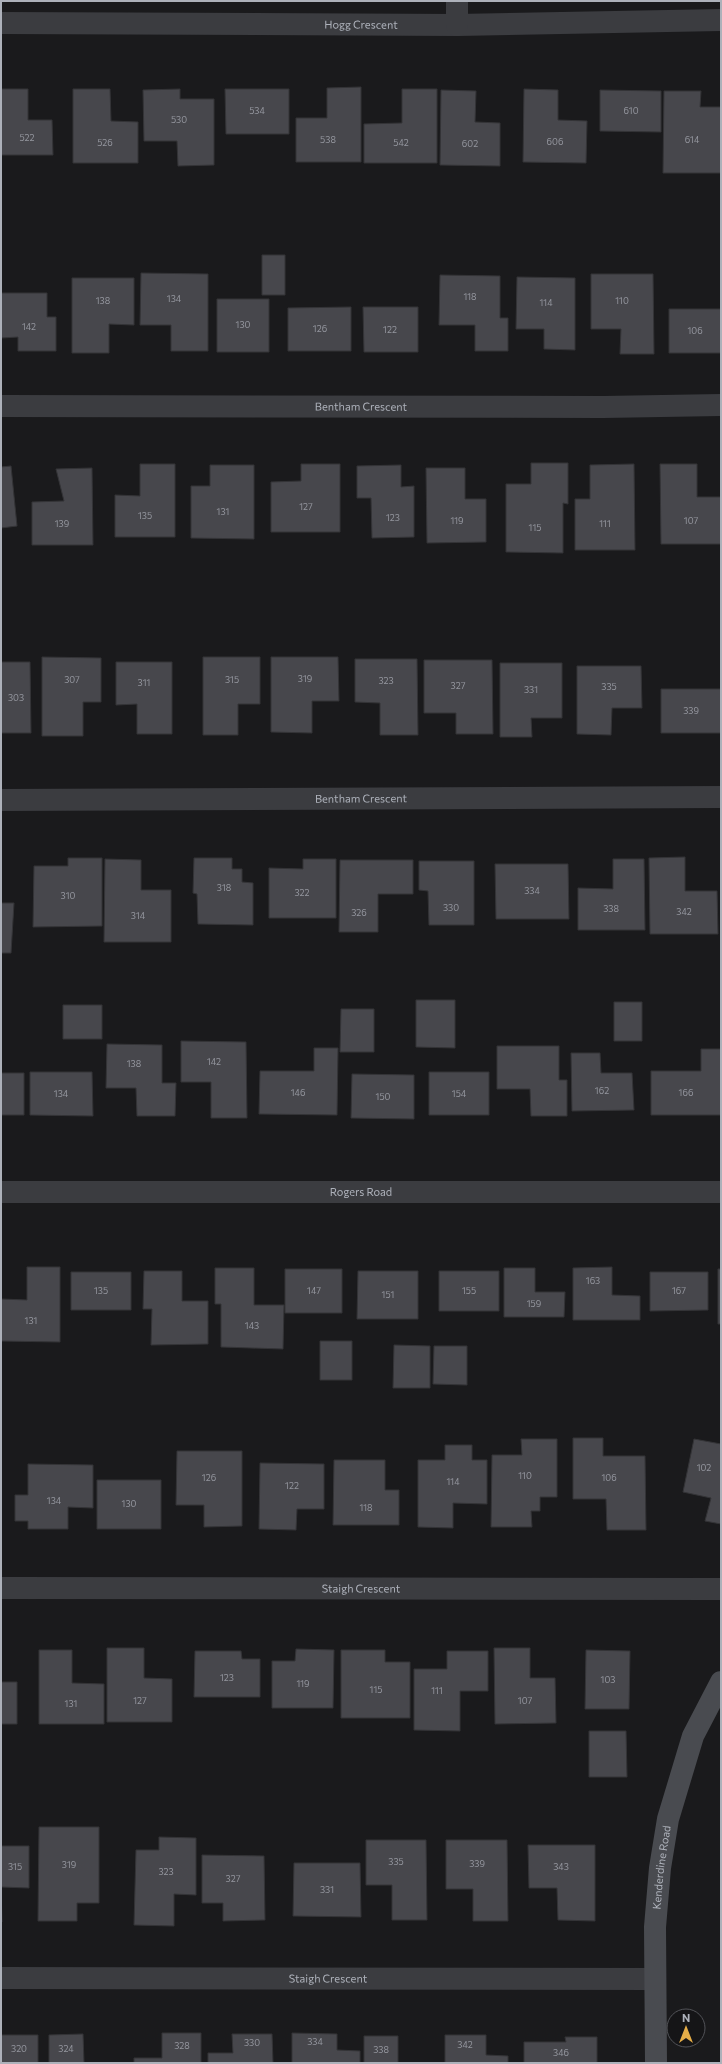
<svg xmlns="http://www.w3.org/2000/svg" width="722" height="2064" viewBox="0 0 722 2064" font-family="Commissioner,sans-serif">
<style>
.building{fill:#47474c;stroke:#343437}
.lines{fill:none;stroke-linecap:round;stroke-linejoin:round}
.street{stroke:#3b3c40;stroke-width:22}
.secondary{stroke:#494b50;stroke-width:22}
.labels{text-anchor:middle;stroke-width:3.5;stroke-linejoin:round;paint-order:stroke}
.number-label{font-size:9px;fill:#94969e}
.street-label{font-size:11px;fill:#adb1ba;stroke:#151517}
</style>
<rect width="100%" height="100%" fill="#1a1a1c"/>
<path class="building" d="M361,87V162H296V118H327V88Z
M1,89H28V120H52L53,155H1Z
M73,89H110L111,121L138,122V163H73Z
M180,89V99H214V165L178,166L177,141H144L143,90Z
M225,89H289V134H226Z
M402,89H437V163H364V124L402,123Z
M524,89L558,90V120L587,121L586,163L523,162Z
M441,90L476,91L475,122L500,123V166L440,165Z
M600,90L661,91V132L600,131Z
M664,91H701L700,107H721V173H663Z
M262,255H285V295H262Z
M141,273L208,274V351H171V325H140Z
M591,274H653L654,354H620L621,329H591Z
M440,275L500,276V318H508V351H475V325H439Z
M517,277L575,278V350L544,349V329H516Z
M72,278H134V325L109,324V353H72Z
M1,293H47V317H56V351H18V337L1,338Z
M217,299H269V352H217Z
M351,307V351H288V308Z
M363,307H418V352H364Z
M669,309H721V353H669Z
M531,463H568V504L563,503V553L506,552V484H531Z
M140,464H175V537H115V495L140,496Z
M301,464H340V532H271V482L301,481Z
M634,464L635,550H575V499H590V465Z
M660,464H697V497H721V544H661Z
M210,465H254V539L191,538V486H210Z
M401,465V487L414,486V537L372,538L371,498H357V466Z
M11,466L17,526L1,528V467Z
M92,468L93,545H32V502L64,501L56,469Z
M426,468H465V499H486V542L427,543Z
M42,657L101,658V702H83V736H42Z
M203,657H260V704H238V735H203Z
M271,657H338L339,701H312V733L271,732Z
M355,659H417L418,735H380V703L355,702Z
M424,660H492L493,734H456V713H424Z
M1,662H30L31,733H1Z
M116,662H172V734H137V704L116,705Z
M500,663H562V718H531L532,737H500Z
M577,666H641L642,708H612L611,735L577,734Z
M661,689H721V733H661Z
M685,857V891H717L718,934H650L649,858Z
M68,858H102V926L33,927L34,866H68Z
M194,858H232V869H242V882L253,883V925L198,924L197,894L193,893Z
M105,859L141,860V890H171V942H104Z
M303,859H336V918H269V868L303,869Z
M613,859H644L645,930H578V888L613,889Z
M340,860H413V894H378V932H339Z
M419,861H474V925H429L428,891L419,890Z
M495,864H568L569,919H496Z
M1,903H14L11,953H1Z
M416,1000H455V1048L416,1047Z
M614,1002H642V1041H614Z
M63,1005H102V1039H63Z
M341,1009H374V1052H340Z
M181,1041L246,1042L247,1118H211V1082H181Z
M107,1044L162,1045V1083H176L175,1116H137L136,1088H106Z
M497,1046H559V1080H567V1116H531L530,1089H497Z
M314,1048H338L337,1115L259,1114L260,1071H314Z
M701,1049H721V1115H651V1071H701Z
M571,1053H600L601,1073H632L634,1110L572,1111Z
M30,1072H92L93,1116L30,1115Z
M429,1072H489V1115H429Z
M1,1073H24V1115H1Z
M352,1074L414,1075V1119L351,1118Z
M27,1267H60V1342L1,1341V1299L27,1300Z
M612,1267V1295L640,1296V1320H573V1268Z
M215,1268H254V1305H284L283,1349L221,1347V1304H215Z
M504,1268H535V1292H565L564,1317H504Z
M285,1269H342V1313H285Z
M718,1269H721V1324H718Z
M144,1271H182V1301H208V1344L151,1345L152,1309H143Z
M358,1271H418V1319H357Z
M439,1271H499V1311H439Z
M71,1272H131V1310H71Z
M650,1272H708V1310L650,1311Z
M320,1341H352V1380H320Z
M394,1345L430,1346V1388H393Z
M434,1346H467V1385L433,1384Z
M573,1438H603V1456H645L646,1530H607L606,1499H573Z
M521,1439H557V1497H540V1511H531L532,1527H491L492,1455H522Z
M694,1439L721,1444V1524L705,1521L711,1498L683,1492Z
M445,1445H472V1460H487V1504L453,1503V1528L418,1527V1460H445Z
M177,1451H242V1526L204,1527V1505H176Z
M334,1460H385V1490H399V1525H333Z
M260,1463L324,1464V1509H297L296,1530L259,1529Z
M28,1464L93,1465V1508L68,1507V1529H28V1521H15V1495H28Z
M97,1480H161V1529H97Z
M107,1648H144V1678L172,1679V1722H107Z
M494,1648H530V1678H555L556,1723L495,1724Z
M296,1649L334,1650L333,1708H272V1661H295Z
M39,1650H72V1683L104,1684V1724H39Z
M341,1650H385V1662H410V1718H341Z
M586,1650L630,1651L629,1709H585Z
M195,1651H241L242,1659H260V1697H194Z
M447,1651H488V1691H460V1731L414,1730V1669H447Z
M1,1682H17V1724H1Z
M589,1731H626L627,1777H589Z
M39,1827H99V1903H77V1921H38Z
M159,1837L196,1838V1895L174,1894V1926L134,1925L136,1850H159Z
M366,1840H426L427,1920H392V1885H366Z
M446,1840H507L508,1921H473V1889H446Z
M528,1845H595V1921L558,1920L557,1888H529Z
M1,1846H29V1888L1,1887L2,1922H1Z
M202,1855L264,1856L265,1920L223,1921V1903H202Z
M294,1863H360L361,1917L293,1916Z
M162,2033H201V2063H134V2058H162Z
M292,2033L337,2034V2050L360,2051V2063H292Z
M83,2034L84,2063H49V2035Z
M232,2034H272L273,2063H208V2053H233Z
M1,2035H38V2063H1Z
M445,2035H486V2055L508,2056V2063H445Z
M364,2036H398V2063H364Z
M565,2037H597V2063H524V2042H566Z"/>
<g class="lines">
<g class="street">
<path id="s1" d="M1,23L457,25L721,20"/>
<path d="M457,25V1"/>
<path id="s2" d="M1,406L603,407L721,405"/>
<path id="s3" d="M1,800L721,797"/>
<path id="s4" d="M1,1192H721"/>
<path id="s5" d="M1,1588L721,1589"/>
<path id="s6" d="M1,1978L655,1979"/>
</g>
<path class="secondary" id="s7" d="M656,2063L655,1927L660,1868L668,1819L693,1736L721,1682"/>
</g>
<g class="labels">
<g class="number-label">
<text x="257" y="114">534</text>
<text x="631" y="114">610</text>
<text x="179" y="123">530</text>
<text x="27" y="141">522</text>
<text x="328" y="143">538</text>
<text x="692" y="143">614</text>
<text x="555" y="145">606</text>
<text x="105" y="146">526</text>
<text x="401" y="146">542</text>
<text x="470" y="147">602</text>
<text x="470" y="300">118</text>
<text x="174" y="302">134</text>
<text x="103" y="304">138</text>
<text x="622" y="304">110</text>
<text x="546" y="306">114</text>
<text x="243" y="328">130</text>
<text x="29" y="330">142</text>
<text x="320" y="332">126</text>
<text x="390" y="333">122</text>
<text x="695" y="334">106</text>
<text x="306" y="510">127</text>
<text x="223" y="515">131</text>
<text x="145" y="519">135</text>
<text x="393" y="521">123</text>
<text x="457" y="524">119</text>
<text x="691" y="524">107</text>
<text x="62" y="527">139</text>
<text x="605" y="527">111</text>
<text x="535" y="531">115</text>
<text x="305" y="682">319</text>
<text x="72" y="683">307</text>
<text x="232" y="683">315</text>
<text x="386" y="684">323</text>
<text x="144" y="686">311</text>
<text x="458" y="689">327</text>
<text x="609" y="690">335</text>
<text x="531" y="693">331</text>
<text x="16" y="701">303</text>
<text x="691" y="714">339</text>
<text x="224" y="891">318</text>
<text x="532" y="894">334</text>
<text x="302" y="896">322</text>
<text x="68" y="899">310</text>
<text x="451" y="911">330</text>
<text x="611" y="912">338</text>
<text x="684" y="915">342</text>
<text x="359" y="916">326</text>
<text x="138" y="919">314</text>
<text x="214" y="1065">142</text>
<text x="134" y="1067">138</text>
<text x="602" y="1094">162</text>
<text x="298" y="1096">146</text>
<text x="686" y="1096">166</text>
<text x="61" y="1097">134</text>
<text x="459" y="1097">154</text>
<text x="383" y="1100">150</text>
<text x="593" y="1284">163</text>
<text x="101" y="1294">135</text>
<text x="314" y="1294">147</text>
<text x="469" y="1294">155</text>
<text x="679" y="1294">167</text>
<text x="388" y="1298">151</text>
<text x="534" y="1307">159</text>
<text x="31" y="1324">131</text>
<text x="252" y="1329">143</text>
<text x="704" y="1471">102</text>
<text x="525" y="1479">110</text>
<text x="209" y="1481">126</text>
<text x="609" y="1481">106</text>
<text x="453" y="1485">114</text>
<text x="292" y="1489">122</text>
<text x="54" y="1504">134</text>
<text x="129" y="1507">130</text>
<text x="366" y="1511">118</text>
<text x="227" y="1681">123</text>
<text x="608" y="1683">103</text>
<text x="303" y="1687">119</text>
<text x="376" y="1693">115</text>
<text x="437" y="1694">111</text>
<text x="140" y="1704">127</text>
<text x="525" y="1704">107</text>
<text x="71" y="1707">131</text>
<text x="396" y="1865">335</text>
<text x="477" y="1867">339</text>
<text x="69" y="1868">319</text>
<text x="15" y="1870">315</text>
<text x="561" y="1870">343</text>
<text x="166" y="1875">323</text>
<text x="233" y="1882">327</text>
<text x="327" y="1893">331</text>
<text x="315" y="2045">334</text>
<text x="252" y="2046">330</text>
<text x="465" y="2048">342</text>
<text x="182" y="2049">328</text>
<text x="19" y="2052">320</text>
<text x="66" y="2052">324</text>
<text x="381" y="2053">338</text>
<text x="561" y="2056">346</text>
</g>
<g class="street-label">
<text dy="4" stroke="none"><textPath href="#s1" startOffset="360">Hogg Crescent</textPath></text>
<text dy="4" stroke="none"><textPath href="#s2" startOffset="360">Bentham Crescent</textPath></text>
<text dy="4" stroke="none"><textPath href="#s3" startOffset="360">Bentham Crescent</textPath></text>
<text dy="4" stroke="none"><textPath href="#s4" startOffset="360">Rogers Road</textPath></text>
<text dy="4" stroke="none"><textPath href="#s5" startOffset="360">Staigh Crescent</textPath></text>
<text dy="4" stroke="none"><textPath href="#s7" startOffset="196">Kenderdine Road</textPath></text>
<text dy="4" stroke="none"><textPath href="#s6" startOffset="327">Staigh Crescent</textPath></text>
</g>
</g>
<rect width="722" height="2064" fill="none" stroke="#adb1ba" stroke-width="4"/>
<g transform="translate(686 2028)"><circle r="19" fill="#151517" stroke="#525358"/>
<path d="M0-3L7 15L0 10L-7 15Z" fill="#e6ae48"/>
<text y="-6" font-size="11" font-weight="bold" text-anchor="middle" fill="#adb1ba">N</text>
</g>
</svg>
